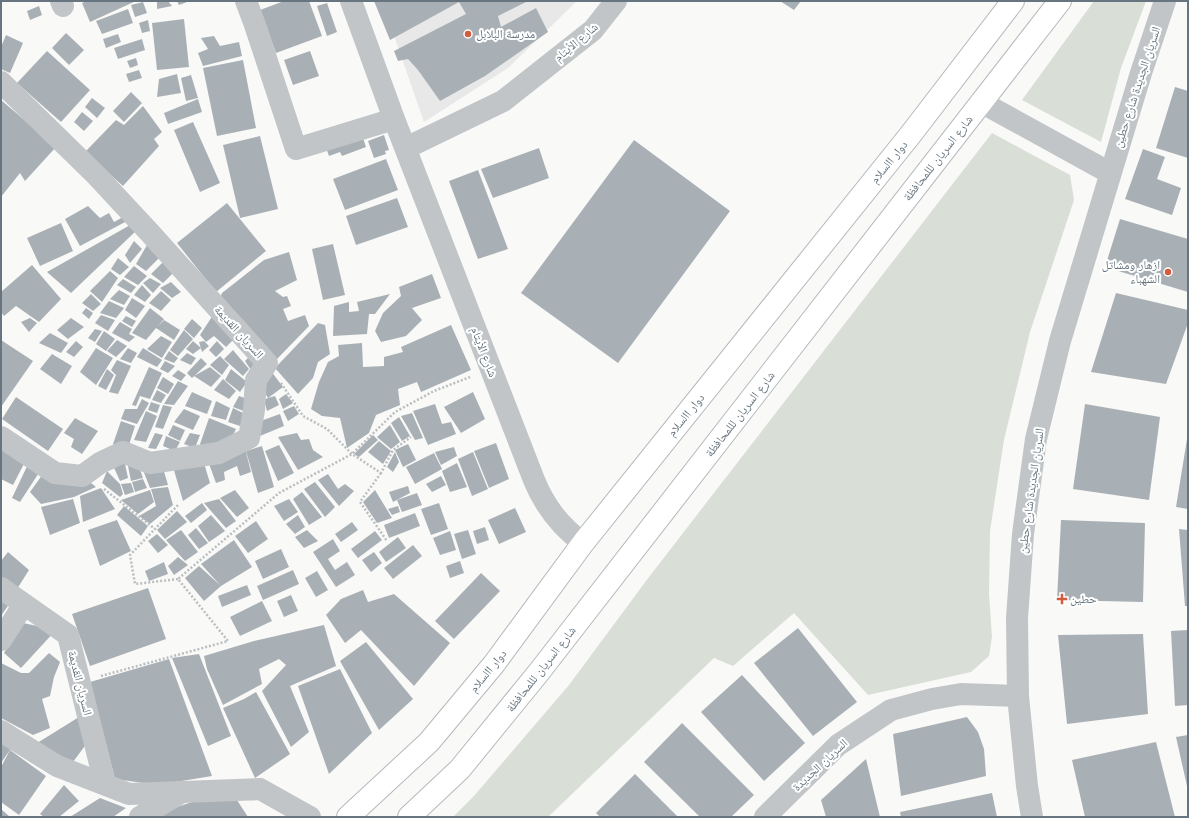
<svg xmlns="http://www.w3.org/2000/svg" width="1189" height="818" viewBox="0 0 1189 818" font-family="Jost,'Noto Naskh Arabic',sans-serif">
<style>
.built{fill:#e7e8e7}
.green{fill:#d9ded7}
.building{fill:#a9b0b5}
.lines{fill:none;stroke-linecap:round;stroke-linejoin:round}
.primary-casing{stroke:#b4b9bc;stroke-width:24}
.path{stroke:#bbbec0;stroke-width:2.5;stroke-dasharray:2 2;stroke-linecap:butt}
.street{stroke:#c1c5c8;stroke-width:22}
.primary{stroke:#fff;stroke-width:22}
.poi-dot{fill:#d35c3e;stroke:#fff;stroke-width:1.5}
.labels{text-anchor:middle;stroke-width:4;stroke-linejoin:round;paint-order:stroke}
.poi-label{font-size:12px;fill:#66757f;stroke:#fff;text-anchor:start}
.street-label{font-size:12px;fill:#66757f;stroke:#fff}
</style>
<rect width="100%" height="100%" fill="#f9f9f7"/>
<path class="built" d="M382,1H577L508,68L424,122Z"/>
<path class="green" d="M1094,1H1146L1121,68L1101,142L1022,100Z
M992,133L1070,175L1074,200L1030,332L1004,440L990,531L989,594L992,637L989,656L971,672L868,695L794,613L733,666L714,658L548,817H453L474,796L569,685L649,577Z"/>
<path class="building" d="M87,1H136L90,22L82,3Z
M157,1H168L172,6L157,9Z
M177,1H190L179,5Z
M284,1H309L322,36L276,53L260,10Z
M374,1H528L498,16L501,27L536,8L548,32L485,76L440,101L418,70L408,59L398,61L394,51L466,14L459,2L390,40Z
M780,1H801L794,10Z
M143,2L147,13L135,17L131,5Z
M327,3L337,32L327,36L317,6Z
M39,6L42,15L30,20L27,11Z
M128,9L133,23L102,34L96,21Z
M184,19L189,67L157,70L152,23Z
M148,20L150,31L142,33L139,23Z
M66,33L84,50L69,65L52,48Z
M118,34L121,42L106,48L103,39Z
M6,35L23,43L10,73L1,69V47Z
M214,36L220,46L239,42L242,56L203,66L198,53L208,49L201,38Z
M142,39L145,50L118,59L114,48Z
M47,51L90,90L61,122L17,83Z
M310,51L319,76L293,85L284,60Z
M136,58L138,65L130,68L127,61Z
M243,60L256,128L217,136L203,68Z
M139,70L142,78L129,82L126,74Z
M177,74L181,93L157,97L159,79Z
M191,75L198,98L186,101L181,78Z
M1175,87L1188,91V158L1156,148Z
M131,92L142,103L124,122L113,111Z
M92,98L105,108L97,118L85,107Z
M198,99L202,112L168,124L164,113Z
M1,100L56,147L25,181L20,173L1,197Z
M143,106L162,132L154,139L159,146L123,186L85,152L116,120L124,125Z
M82,112L93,121L84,131L74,122Z
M193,122L220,183L200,192L174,130Z
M384,135L389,150L385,151L386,154L374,158L368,141Z
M260,136L278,209L240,218L223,145Z
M363,138L366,147L342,156L340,152L329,156L325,145Z
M634,140L730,211L618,363L521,293Z
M539,148L549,178L493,198L481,169Z
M1143,149L1165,157L1157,179L1181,188L1172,215L1125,199Z
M386,159L398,190L345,210L333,179Z
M478,170L508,249L478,259L449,181Z
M397,198L408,227L356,245L346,216Z
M227,203L266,251L216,292L177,243Z
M88,206L100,218L109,213L114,222L125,216L127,221L80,246L65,219Z
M1120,219L1188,239V292L1105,267Z
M61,223L73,251L40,266L27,238Z
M132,224L137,230L71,293L47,272Z
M134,241L142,249L130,263L125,255Z
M333,244L345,295L323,300L312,249Z
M147,245L159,258L146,271L136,264Z
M289,252L297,280L275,291L283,297L287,296L291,306L283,309L288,321L305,315L309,326L277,359L242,319L220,299L222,293L264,260Z
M118,258L129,267L120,275L111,269Z
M163,262L175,271L163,283L151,274Z
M32,265L61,299L39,322L16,306L4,316L1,312V292Z
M134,266L147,276L138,285L124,277Z
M110,271L118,278L102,302L90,291Z
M432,274L441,298L412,308L422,320L406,336L381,342L375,331L383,313L401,296L399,287Z
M150,278L161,284L153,293L143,283Z
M123,279L136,287L131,293L117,285Z
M171,282L181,292L172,298L160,288Z
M142,285L151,295L145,302L134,295Z
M119,290L130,296L124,305L110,299Z
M161,291L171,300L161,311L149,303Z
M1116,293L1188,310V323L1166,384L1091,372Z
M91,294L101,304L93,311L82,303Z
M390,294L375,314H369L367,334L333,336L334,306L349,302V312L359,311L357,302Z
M132,298L145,306L136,318L125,310Z
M109,301L124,308L116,318L100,313Z
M86,308L93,313L89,319L82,313Z
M150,308L164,319L158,326L164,320L180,330L174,340L156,328L146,340L132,333Z
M215,312L238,335L226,347L214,336L206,342L200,335Z
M101,315L115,320L108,331L95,323Z
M126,316L136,321L132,327L122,321Z
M30,318L37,323L29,332L21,322Z
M71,318L84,327L68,339L57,330Z
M192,319L202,328L194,338L184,329Z
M120,322L132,329L129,334L135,337L129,342L112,333Z
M318,323L325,325L330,354L318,362L313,378L298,394L275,368Z
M451,325L471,370L421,392L417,382L398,389L400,405L376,415L369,433L347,448L340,418L322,416L311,409L319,382L328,362L339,356L338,345L362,343L363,367L384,366V357L403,352L401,347Z
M95,329L102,331L95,342L88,338Z
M184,330L193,339L178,356L170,350Z
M104,331L115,339L106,351L96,344Z
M50,333L68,343L61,353L39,343Z
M161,336L172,342L162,358L147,349Z
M1,340L33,361L1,407Z
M117,340L127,346L116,357L107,351Z
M76,341L83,347L74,357L66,352Z
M193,341L201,348L193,354L186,349Z
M204,341L209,346L202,352L199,342Z
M217,341L224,349L216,357L209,350Z
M96,348L113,358L96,385L80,372Z
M128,348L137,353L131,363L120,359Z
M143,348L162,360L157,367L137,357Z
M233,350L249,369L243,376L224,359Z
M169,351L178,358L174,363L164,359Z
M187,353L196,358L191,365L180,360Z
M253,353L262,363L253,373L245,361Z
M52,354L72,366L61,384L40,369Z
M220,356L229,365L222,375L210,365Z
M201,358L207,364L192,378L187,373Z
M117,360L131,366L118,394L109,392L116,375L111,370Z
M165,361L175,366L168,373L160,369Z
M149,367L162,373L150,399L140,396L136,406L132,405Z
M210,367L221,376L211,387L194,376Z
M107,369L114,375L106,390L98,386Z
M231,369L247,382L240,392L225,380Z
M178,370L186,375L181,381L172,376Z
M271,371L283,387L268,398L275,396L279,405L267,411L264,400L268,398L258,382Z
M163,377L174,384L168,394L157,388Z
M223,379L236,391L229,399L214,390Z
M178,381L188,386L174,405L164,404Z
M157,390L166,395L161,403L152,400Z
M192,392L212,401L207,414L185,406Z
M473,392L485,419L461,433L444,407Z
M286,394L293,403L283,409L279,399Z
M239,396L253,401L249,413L233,407Z
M16,397L63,429L48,451L2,419Z
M142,399L149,403L137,424L121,419L125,409H137Z
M216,401L230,408L226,420L211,416Z
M151,402L160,405L157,413L148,410Z
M435,404L442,424L451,422L456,434L428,445L413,411Z
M1085,404L1160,417L1149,500L1073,489Z
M163,405L172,407L163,429L155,427Z
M294,406L299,414L288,421L283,411Z
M233,408L247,415L240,426L228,422Z
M184,409L200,416L193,430L174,422Z
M146,411L157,416L146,442L134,440Z
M412,413L423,438L415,440L401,416Z
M280,414L284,426L260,436L255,423Z
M399,417L410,436L402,441L391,423Z
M75,418L98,431L82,454L71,447L74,439L64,433Z
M209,418L236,429L231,439L199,447Z
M121,421L135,426L128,448L113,444Z
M173,425L185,430L180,441L168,435Z
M390,425L400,442L391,449L377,437Z
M155,433L163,435L156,449L148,448Z
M190,433L200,435L195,448L184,444Z
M297,433L301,440L309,439L313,450L323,457L298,470L278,437Z
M373,435L378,440L359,457L354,454Z
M166,436L180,442L175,451L163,446Z
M1187,439H1188V509L1176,507Z
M379,441L391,451L383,464L368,452Z
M1,442L26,460L13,485L1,479Z
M496,443L509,479L489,488L474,451Z
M408,444L416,460L403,467L395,450Z
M279,445L294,473L278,481L265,451Z
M262,446L274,487L258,493L246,451Z
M454,447L457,456L441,465L435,452Z
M245,448L251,472L240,476L237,466L224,472L225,480L216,483L208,461Z
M395,452L399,462L393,472L387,467Z
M473,452L488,489L472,496L458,459Z
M434,453L442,469L415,484L406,467Z
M124,459L128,478L120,481L111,461Z
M30,460L42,468L20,502L12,498Z
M203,460L210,483L183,501L173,467Z
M457,463L467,487L450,492L442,471Z
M138,464L143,478L131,481L128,466Z
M163,468L168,485L150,488L143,470Z
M45,471L86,479L96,487L74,497L41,504L30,492Z
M107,471L120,484L123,494L120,497L102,483Z
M328,474L338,489L345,484L354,491L339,506L318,480Z
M441,476L446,485L432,492L426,484Z
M143,479L147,488L135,492L132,482Z
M315,482L335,507L325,517L304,489Z
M131,483L134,492L125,495L121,484Z
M408,486L410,493L393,502L389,492Z
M168,487L173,505L150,524L139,516L156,506L151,489Z
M101,488L115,509L83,522L80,496Z
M150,490L154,502L138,514L121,500Z
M235,490L249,508L237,517L220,498Z
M375,490L392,518L377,523L363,502Z
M302,492L322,517L309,525L293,499Z
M417,493L422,505L402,512L397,500Z
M73,499L80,523L50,535L41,507Z
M219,499L236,521L226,528L204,503Z
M289,499L298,512L284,521L274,506Z
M202,503L207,510L191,523L185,516Z
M439,503L448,529L431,535L421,509Z
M124,506L148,526L141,536L117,515Z
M398,506L400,512L392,515L388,509Z
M515,508L526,532L499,544L488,520Z
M177,511L187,522L165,539L157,530Z
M415,513L420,526L389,538L384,525Z
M211,515L225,531L209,542L198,526Z
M298,515L305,527L295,534L286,524Z
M117,520L131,551L100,566L88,530Z
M1061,520L1145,523L1143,602L1057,600Z
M256,521L268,539L248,553L235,536Z
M352,522L358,530L341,542L335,534Z
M485,527L489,540L477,544L473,531Z
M196,528L208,543L199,549L188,535Z
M1179,529L1188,530V606H1185Z
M181,530L198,552L185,561L166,540Z
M307,530L318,541L304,548L295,537Z
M468,530L476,554L462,559L454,534Z
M375,531L382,540L358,558L351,549Z
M450,531L456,550L440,555L433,538Z
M157,534L168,545L158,553L148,541Z
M398,537L406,548L386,562L379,552Z
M333,539L340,551L328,559L335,570L347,562L355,575L336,587L313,552Z
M234,540L252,567L221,586L204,601L185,578L199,566L220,585L201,564Z
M413,545L422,556L393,579L384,568Z
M281,549L289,567L263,579L255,561Z
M8,552L29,570L17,589L1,578V561Z
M374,552L382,563L371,572L362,560Z
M178,557L188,565L174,575L168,566Z
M460,561L464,573L450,578L446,566Z
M164,562L168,574L149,581L145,571Z
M293,570L299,584L263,600L257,586Z
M317,571L328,590L316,597L305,578Z
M481,573L500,591L454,639L435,621Z
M247,585L251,595L222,607L218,596Z
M148,588L166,639L90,666L72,614Z
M363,590L368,602L394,594L450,643L414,686L361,630L345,643L326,615L341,599Z
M1,592L12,600L1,616Z
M291,595L298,611L284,617L277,601Z
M262,601L272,621L240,636L230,617Z
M23,623L56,630L21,668L4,653Z
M324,625L336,666L290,686L309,732L291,747L262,691L286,665L279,659L259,669L262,684L223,705L207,669L204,656L254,641Z
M798,628L857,702L813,736L754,663Z
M1188,630V705L1175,706L1171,631Z
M1143,634L1148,714L1067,724L1058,635Z
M366,642L413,699L379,730L340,661Z
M49,653L60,662L54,677L50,696L42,699L50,728L33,735L1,718V663L21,673H29Z
M199,654L231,736L208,746L172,658Z
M169,659L212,776L157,785L115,779L90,682Z
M340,669L372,733L329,774L298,686Z
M742,675L805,743L764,781L701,712Z
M256,692L290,754L255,778L223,708L244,699Z
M79,717L87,743L73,762L34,745Z
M967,717L978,732L984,749L986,776L901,796L893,734Z
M682,723L754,795L731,817H700L644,762Z
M1188,735V786H1187L1176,737Z
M1,741L12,747L1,763Z
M1156,742L1175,817H1085L1072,760Z
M10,750L46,776L19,815L1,802V767Z
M866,759L880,817H826L821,800Z
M635,774L678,817H600L596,813Z
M64,785L79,801L59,817H44L40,814Z
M992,793L997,817H901L900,812Z
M207,797H235L248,817H157L165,811Z
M100,798L126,808L113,817H70Z
M1,809L10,817H1Z"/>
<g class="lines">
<defs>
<path id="primary" d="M348,817L429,742L494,664L583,543L911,134L1013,1
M409,817L460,769L539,672L1060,1"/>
</defs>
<use href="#primary" class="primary-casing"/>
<path class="path" d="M281,383L303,416L327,429L352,454L381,473L393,450L411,437
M381,473L360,502L387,541
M104,489L155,529
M178,579L135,584L130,555L178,505
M101,676L228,641L178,579L279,493L352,454L395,412L434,391L470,377"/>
<path class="street" d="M61,1L63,6
M246,1L255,25L296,149L394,119
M351,1L394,119L534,480C545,507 560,526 583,543
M1,82L97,176L150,233L267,363L256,380L254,410L249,438L219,453L150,463L123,452L100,463L82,476L55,473L1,437
M981,102L1110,173
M406,148L503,101L593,30L616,1
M1,588L68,635L105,784
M1,640L24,604
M1,731L57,766L129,794L260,789L310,817
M140,817L182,792
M765,817L838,745L891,710L932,699L961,694L1018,696
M1032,817L1027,786L1018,696L1017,618L1023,534L1036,439L1060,341L1141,73L1165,1"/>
<use href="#primary" class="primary"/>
</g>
<g class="poi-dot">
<circle cx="468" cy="34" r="4"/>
<circle cx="1168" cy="272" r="4"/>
<path d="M1060 593h4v4h4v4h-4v4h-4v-4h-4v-4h4z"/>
</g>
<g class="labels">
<g class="poi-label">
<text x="476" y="38">مدرسة البلابل</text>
<text x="1160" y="269" text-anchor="end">ازهار ومشاتل<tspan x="1160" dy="14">الشهباء</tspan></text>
<text x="1070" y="603">حطين</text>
</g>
<g class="street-label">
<text transform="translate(576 42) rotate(-40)" y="4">شارع الأيتام</text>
<text transform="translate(1137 87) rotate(-72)" y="4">السريان الجديدة شارع حطين</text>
<text transform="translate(938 158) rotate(-52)" y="4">شارع السريان لللمحافظة</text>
<text transform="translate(889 162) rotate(-51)" y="4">دوار االسلام</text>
<text transform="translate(239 332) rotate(48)" y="4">السريان القديمة</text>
<text transform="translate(484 352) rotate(69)" y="4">شارع الأيتام</text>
<text transform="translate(740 414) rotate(-52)" y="4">شارع السريان لللمحافظة</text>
<text transform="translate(686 415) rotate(-51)" y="4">دوار االسلام</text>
<text transform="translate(1031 491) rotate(-82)" y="4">السريان الجديدة شارع حطين</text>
<text transform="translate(541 669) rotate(-52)" y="4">شارع السريان لللمحافظة</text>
<text transform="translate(488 671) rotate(-51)" y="4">دوار االسلام</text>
<text transform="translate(80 683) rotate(76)" y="4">السريان القديمة</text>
<text transform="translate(820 765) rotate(-43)" y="4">السريان الجديدة</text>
</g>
</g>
<rect width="1189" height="818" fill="none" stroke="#66757f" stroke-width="4"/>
</svg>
